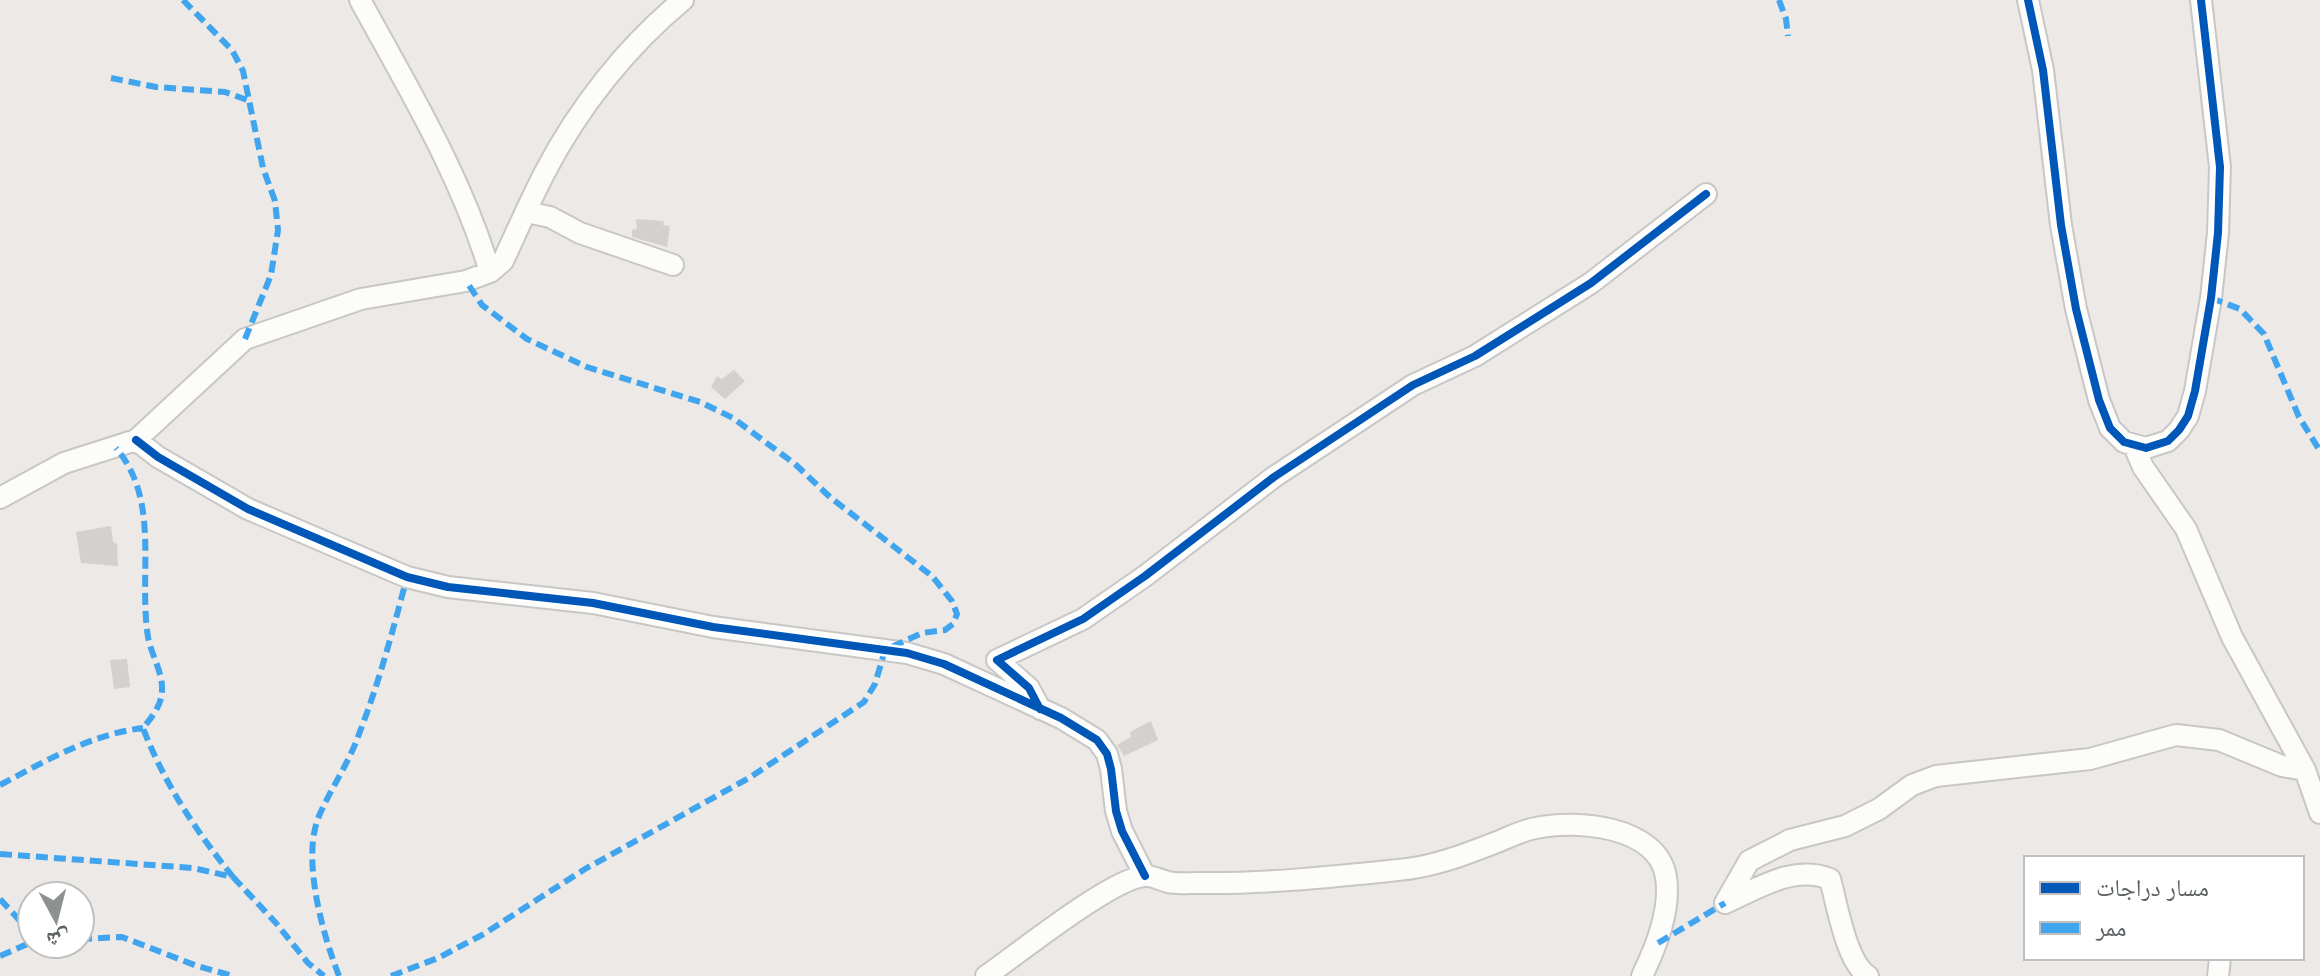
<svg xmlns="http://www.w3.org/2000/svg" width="2320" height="976" viewBox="0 0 2320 976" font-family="'Golos Text','Noto Naskh Arabic',sans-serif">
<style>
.building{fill:#d3d0cf}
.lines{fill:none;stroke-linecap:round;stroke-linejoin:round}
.minor-casing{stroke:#c8c7c6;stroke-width:24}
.minor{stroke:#fcfcfb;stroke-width:20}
.quiet{stroke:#40a5ee;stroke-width:6;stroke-dasharray:12 6;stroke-linecap:butt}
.cycleway-casing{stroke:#fff;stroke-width:13}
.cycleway{stroke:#0057b8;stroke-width:8}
</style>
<rect width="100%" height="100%" fill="#ece9e6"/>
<path class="building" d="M636,219L664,221L663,225L670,226L667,247L632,237V230L637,229Z
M734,370L745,381L725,399L711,387L717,376L722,379Z
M111,526L113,542L117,544L118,566L81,563L76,532Z
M127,659L130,687L114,689L110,660Z
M1151,721L1158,740L1124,756L1117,745L1131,737L1130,732Z"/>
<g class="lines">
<defs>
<path id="minor" d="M360,0C408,88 461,175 490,272
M2028,0L2043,70L2061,225L2076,309L2099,400L2110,428L2124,442L2146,448L2168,441L2179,430L2188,416L2195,391L2211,298L2218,233L2220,167L2201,0
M526,212L550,217L580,233L673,265
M136,440L158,457L248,509L407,577L448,587L593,603L713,627L907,653L944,664L1061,718L1097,740L1107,754L1111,769L1116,811L1122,831L1145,876
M2134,446L2143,467L2186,529L2232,637L2305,770L2320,813
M0,498L64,463L136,440L245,339L361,299L466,281L490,272L503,261C517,231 530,201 545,172C579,107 627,46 683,0
M1040,709L1029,688L997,660L1083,619L1145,576L1274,477L1413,385L1475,356L1591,283L1706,194
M1725,903L1749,861L1790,840L1845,826L1879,809L1912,785L1936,776L2090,759L2176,735L2219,740L2282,766L2305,770
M1725,903C1757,889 1794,864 1830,879C1837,904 1846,962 1868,976
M986,976C1018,954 1111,879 1144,876C1151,875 1160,880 1168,882C1177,884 1188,883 1198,883C1265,884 1331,877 1398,870C1433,867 1464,855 1497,842C1510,837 1523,830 1536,828C1576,819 1658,826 1666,877C1671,910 1656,947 1642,976
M2218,976L2220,958"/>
</defs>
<use href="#minor" class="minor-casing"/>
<use href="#minor" class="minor"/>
<path class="quiet" d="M183,0L232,50L243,71L263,168L275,201L278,230L271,275L245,339
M1779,0L1786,19L1788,36
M111,78L156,87L225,92L250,101
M2211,298L2240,309L2264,334L2299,417L2320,451
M0,785C45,761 92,734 143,728
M0,854L193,868L233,877C196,831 164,783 143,728C152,717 162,705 162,690C163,673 151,654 148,637C138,573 161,501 116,448
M233,877L276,923L308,963L324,976
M0,899L32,934
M80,939L122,937L197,966L233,976
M1658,943L1725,903
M0,956L32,942
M339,976C323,935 301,859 319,816C331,788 349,763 359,734C379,683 393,630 407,577
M391,976L438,958L482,935L585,869L749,778L864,702L875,684L885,650L922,633L945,630L953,624L957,614L952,601L932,576L831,498L795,464L733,418L700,402L587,367L527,339L482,305L466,281"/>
<defs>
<path id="cycleway" d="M2028,0L2043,70L2061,225L2076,309L2099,400L2110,428L2124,442L2146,448L2168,441L2179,430L2188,416L2195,391L2211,298L2218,233L2220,167L2201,0
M136,440L158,457L248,509L407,577L448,587L593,603L713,627L907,653L944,664L1061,718L1097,740L1107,754L1111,769L1116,811L1122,831L1145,876
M1040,709L1029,688L997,660L1083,619L1145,576L1274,477L1413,385L1475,356L1591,283L1706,194"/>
</defs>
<use href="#cycleway" class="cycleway-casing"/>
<use href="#cycleway" class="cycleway"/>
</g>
<rect x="2024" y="856" width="280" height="104" fill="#ffffff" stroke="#bec0c1" stroke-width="2"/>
<rect x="2040" y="882" width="40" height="12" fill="#0057b8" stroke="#bec0c1" stroke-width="2"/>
<text x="2096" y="896" font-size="24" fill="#5c6164">مسار دراجات</text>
<rect x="2040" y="922" width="40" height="12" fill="#40a5ee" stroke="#bec0c1" stroke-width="2"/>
<text x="2096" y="936" font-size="24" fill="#5c6164">ممر</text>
<g transform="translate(56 920) rotate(173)"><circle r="38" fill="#ffffff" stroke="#bec0c1" stroke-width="2"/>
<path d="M0-6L14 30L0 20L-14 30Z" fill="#8e9192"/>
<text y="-12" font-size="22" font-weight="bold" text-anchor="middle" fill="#5c6164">ش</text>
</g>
</svg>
